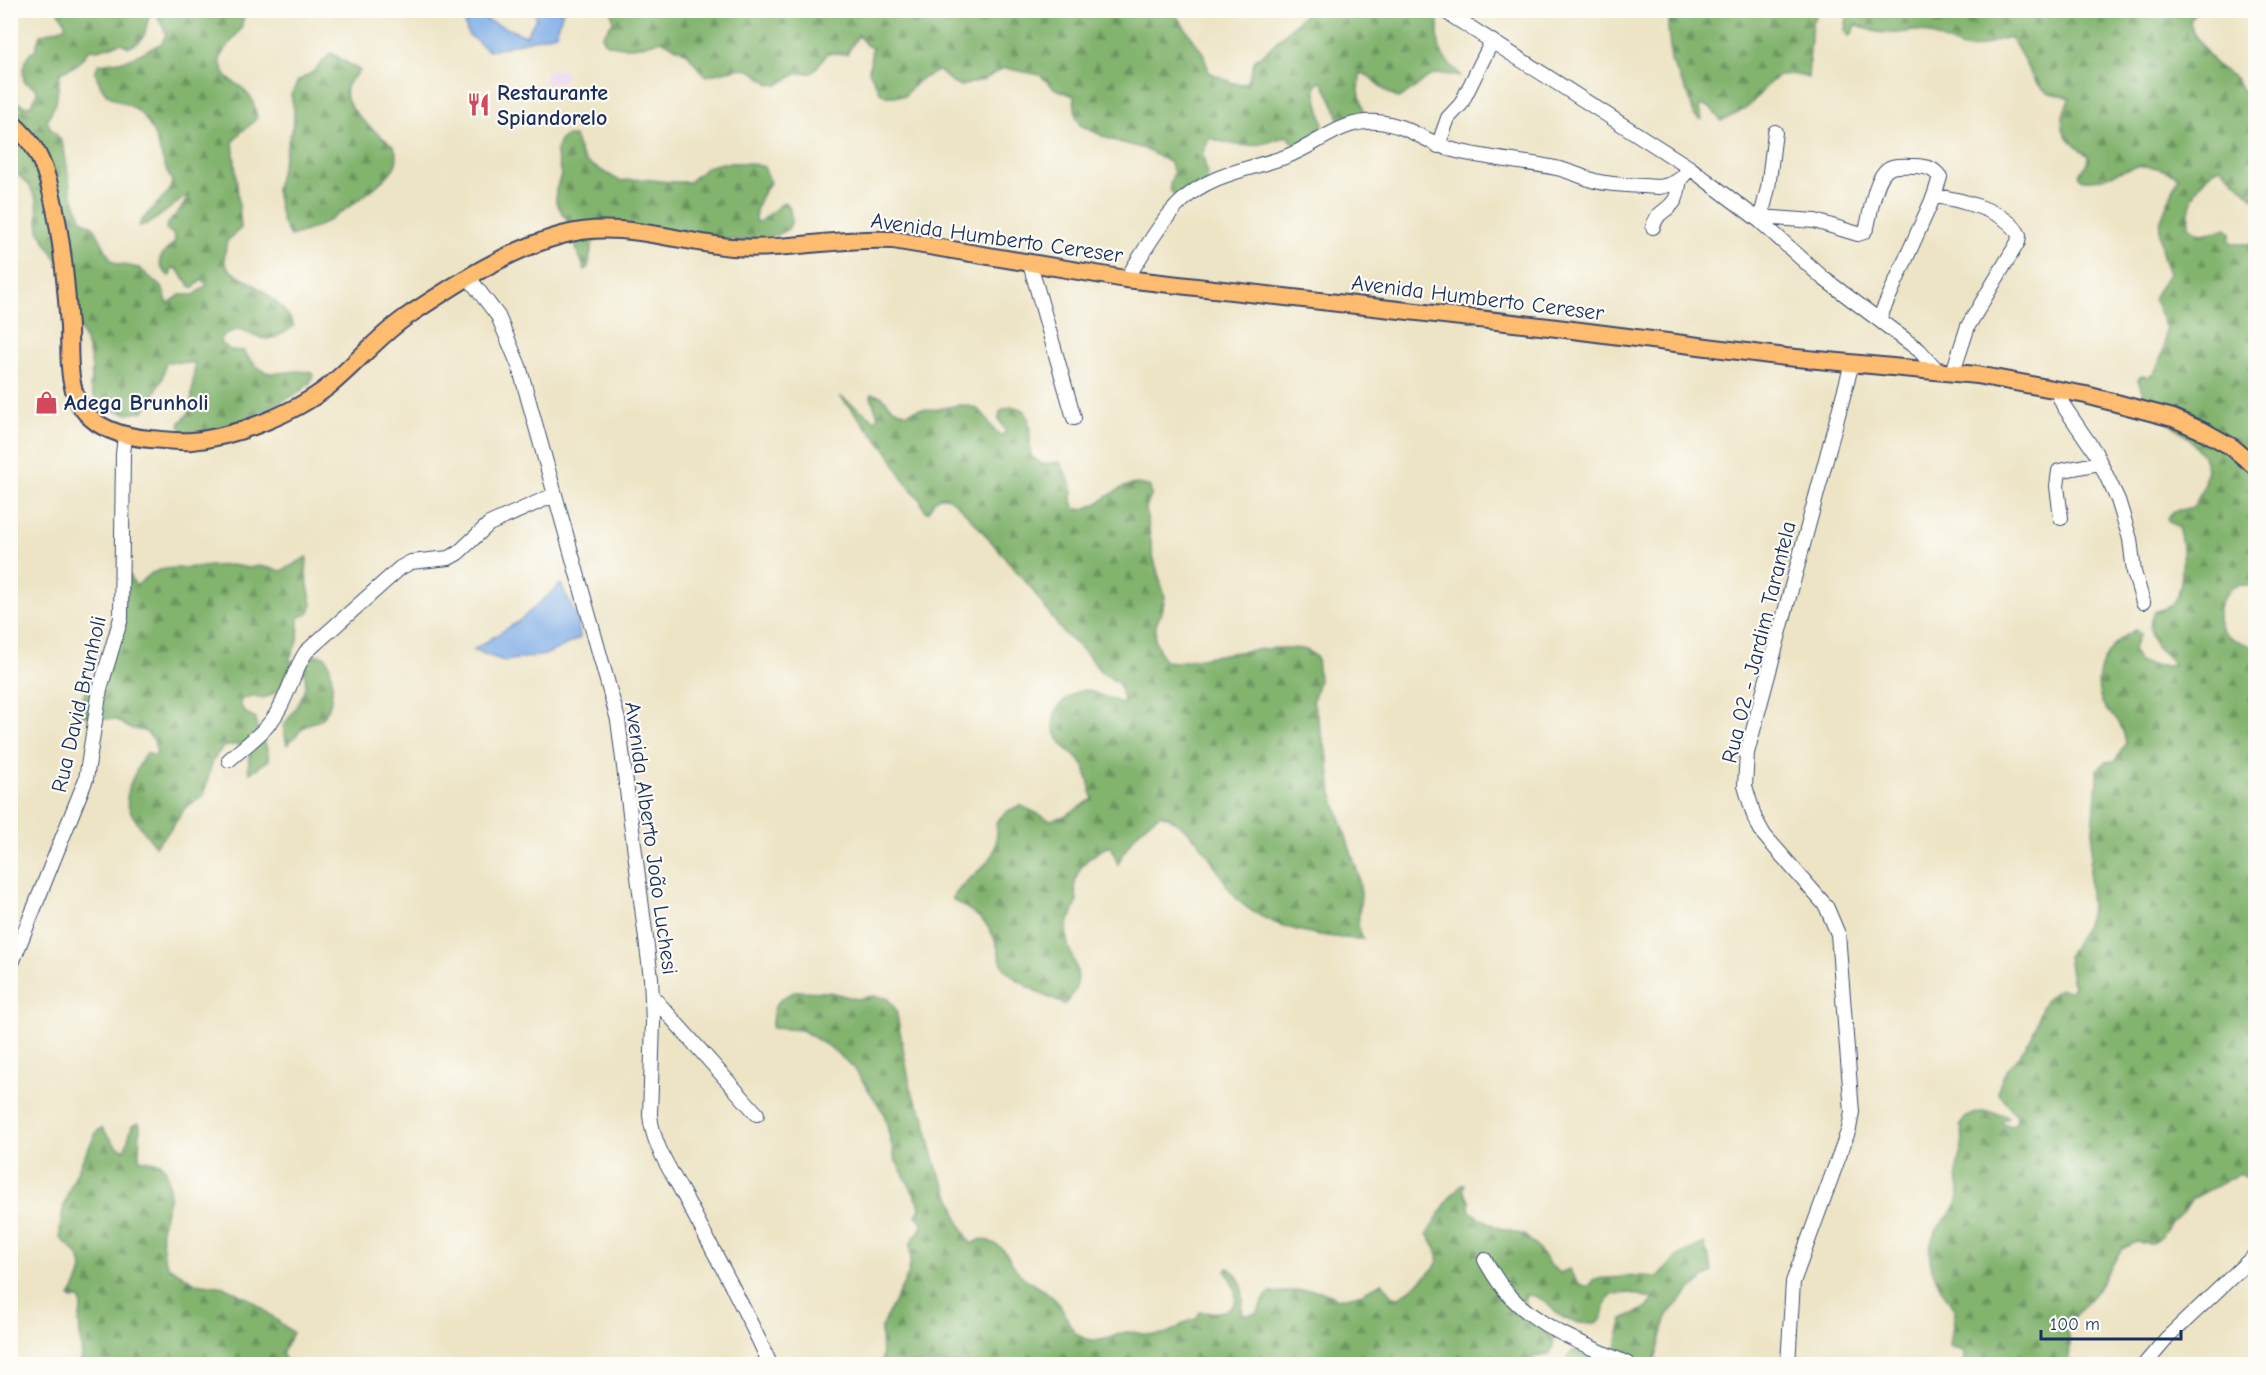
<svg xmlns="http://www.w3.org/2000/svg" width="2266" height="1375" viewBox="0 0 2266 1375" font-family="'Comic Neue',sans-serif">
<style>
.built{fill:#e8d2ee}
.forest{fill:url(#forest-firs);stroke:#4e7266;stroke-width:1.5}
.water{fill:#7babe6;stroke:#4b6da2;stroke-width:1.5}
.lines{fill:none;stroke-linecap:round;stroke-linejoin:round}
.minor-casing{stroke:#3a4a6d;stroke-width:16}
.major-casing{stroke:#3a4a6d;stroke-width:20}
.minor{stroke:#fff;stroke-width:14}
.major{stroke:#febc70;stroke-width:16}
.labels{text-anchor:middle;stroke-width:4.5;stroke-linejoin:round;paint-order:stroke}
.poi-label{font-size:22px;font-weight:bold;fill:#1b2f5e;stroke:#fdfcf7;text-anchor:start}
.street-label{font-size:22px;fill:#1b2f5e;stroke:#fdfcf7}
</style>
<defs>
<pattern id="forest-firs" width="22" height="20" patternUnits="userSpaceOnUse" patternTransform="scale(1.5)"><rect width="22" height="20" fill="#82b46e"/><path d="M5 1l3.5 6h-7zM16 11l3.5 6h-7z" fill="#6a935e"/></pattern>
</defs>
<rect width="100%" height="100%" fill="#fdfcf7"/>
<filter id="ink" filterUnits="userSpaceOnUse"><feTurbulence type="fractalNoise" baseFrequency=".0167" numOctaves="2"/><feDisplacementMap in="SourceGraphic" scale="12" xChannelSelector="R" yChannelSelector="G"/><feConvolveMatrix kernelMatrix="1 2 1 2 8 2 1 2 1" color-interpolation-filters="sRGB"/></filter>
<filter id="wash" filterUnits="userSpaceOnUse"><feTurbulence type="fractalNoise" baseFrequency=".008" numOctaves="4" result="noise"/><feDisplacementMap in="SourceGraphic" scale="24" xChannelSelector="R" yChannelSelector="G"/><feGaussianBlur stdDeviation="1.35" result="paint"/><feColorMatrix in="noise" values="0 0 0 0 0 0 0 0 0 0 0 0 0 0 0 0 0 1.4 0 .05"/><feComposite in="paint" operator="in"/></filter>
<g filter="url(#wash)">
<rect width="100%" height="100%" fill="#ede4c5"/>
<path class="built" d="M565,70L566,82L546,84L545,71Z"/>
<path class="forest" d="M612,10L1173,11L1203,53L1209,72L1233,83L1244,84L1249,79L1255,59L1264,54L1308,11L1437,10C1440,25 1435,40 1442,54C1446,63 1456,68 1461,77C1419,67 1430,84 1398,98C1381,93 1377,76 1360,73L1359,91L1366,121L1339,123C1338,108 1329,96 1323,82L1319,81L1315,89L1323,124L1311,142L1299,148L1287,136C1254,148 1244,149 1210,138L1202,154C1207,169 1210,184 1204,200C1195,203 1170,200 1170,186C1170,182 1173,176 1174,172L1169,162L1145,149L1109,139L1080,125L1076,117L1074,96L1054,88L1040,75L1004,68L985,79L961,86L952,83L942,73L937,71L918,81L904,96H886L880,92L869,71L872,48L866,45L858,35L847,54L828,53L812,73H798L778,85L770,84L752,71L741,68L706,76L701,72L687,53L661,40C643,47 624,50 605,43L602,36L613,22Z
M58,11H152C142,26 152,38 129,47L121,43L98,50L90,49L77,65L60,73L56,103L47,120L50,128L60,139L64,149L71,192L82,220L94,227L111,260L117,264L139,268L162,288L168,304L180,295H194L207,285L202,280L194,287H191L177,269L171,268V275L169,276C151,260 162,255 175,242L174,235L166,229L167,225L183,206L189,194L150,223L139,226L141,221L170,190L172,181C159,159 159,133 141,114C120,94 106,108 95,71L99,64L128,60L162,43L166,34L156,13L153,11H245L241,29L221,55L220,62L227,78L241,87L252,99L257,117C251,128 239,130 233,142L241,228L227,241C226,248 222,258 226,265C230,273 240,276 248,281C262,289 289,311 294,326C271,343 265,342 240,329L230,332L221,338L220,342L230,350L243,351C271,388 276,367 310,372L313,375L310,383L298,393L226,429L201,434L182,431L179,424L189,413L191,404L195,363L166,362L162,380L144,411L128,414L111,410L97,402L90,387L92,369L89,351L78,323L62,268L39,231L37,201L29,185L18,175L11,171L10,99L25,106L31,105L36,96L37,90L24,81L23,69L28,55L35,50L40,35L65,27V22Z
M1672,11H1819L1812,22L1808,78C1770,65 1770,88 1746,108C1740,113 1729,117 1721,121L1711,108L1701,105L1699,109L1702,119H1699L1694,115L1689,96L1671,61L1668,27Z
M1848,11H2195L2190,22L2193,33L2215,64L2235,78L2246,96L2255,99V200L2221,167C2200,174 2186,205 2189,226C2201,237 2211,233 2226,228L2231,233L2229,240L2233,244H2255V589C2251,587 2246,585 2242,585C2224,585 2211,616 2222,630C2230,640 2244,643 2255,647V1183L2240,1173L2192,1199L2183,1213L2171,1222L2162,1236L2151,1244L2136,1242L2122,1249L2094,1294L2075,1315L2066,1328L2070,1344L2069,1359L2063,1364H1963L1965,1358L1964,1351L1952,1348L1950,1345L1955,1311C1939,1285 1917,1256 1939,1227C1946,1218 1957,1209 1959,1197C1960,1188 1956,1178 1957,1169C1959,1149 1967,1146 1960,1124C1972,1108 1990,1110 2007,1116L2008,1118L2002,1122L2003,1124L2010,1126L2016,1123L2017,1116L1998,1092C2000,1070 2023,1056 2032,1036C2038,1023 2038,1009 2048,997C2051,994 2056,992 2060,989L2069,991L2073,986L2068,956L2086,924L2091,908L2089,880L2098,769L2105,762L2115,761L2126,743C2124,734 2122,724 2115,718C2112,714 2108,713 2105,708C2088,678 2106,644 2135,630L2140,634L2133,650L2138,662C2150,667 2160,664 2173,665C2170,656 2162,653 2156,646C2149,638 2149,621 2154,612C2161,610 2170,608 2174,601C2185,586 2184,544 2178,527L2169,522L2167,518L2174,511L2192,508L2195,505L2203,487L2207,469L2203,456L2190,439L2147,405L2138,380L2141,376L2148,377L2154,374L2164,350L2166,328L2154,300L2156,293L2169,274C2162,255 2155,232 2164,212C2169,199 2175,189 2178,176C2167,171 2154,165 2141,166C2122,167 2101,185 2081,179L2079,174L2088,162V156C2064,138 2054,128 2070,98C2063,95 2054,95 2048,92C2027,80 2025,54 2010,38C1996,37 1983,49 1969,49C1961,50 1933,34 1921,31C1913,30 1906,33 1898,33C1883,34 1870,32 1857,24L1851,35L1848,36L1845,30Z
M331,53L360,71C356,75 350,80 347,85C337,105 379,134 393,146C396,151 398,157 396,163C392,179 332,220 316,227C308,231 299,233 290,236L282,221L276,189L294,120V110L291,95L298,81L313,72Z
M566,136H574L581,155L586,162L620,181L643,179L669,182H689L707,167L721,163H749L764,167L770,183C761,195 755,206 755,221L760,222L784,202L789,206L792,221L788,229L777,235L744,241L616,231L592,243L588,268L585,270L576,248L575,234L556,202V190L561,175L556,150L560,141Z
M872,394L881,396L893,408L907,414C922,405 924,411 939,409C955,406 964,401 980,411C989,418 990,430 1001,436L1006,432L999,419L1000,412C1009,405 1016,406 1025,411C1033,425 1028,441 1031,456L1042,464L1060,462L1072,487V502L1075,509C1103,512 1118,474 1150,487L1151,496L1146,508L1153,556L1165,597L1162,611L1156,625L1155,640L1164,661L1177,662C1209,657 1277,643 1306,650C1310,651 1313,655 1317,658L1319,680L1313,701L1328,758L1332,793L1358,874L1361,894L1358,926L1363,939C1324,938 1270,929 1240,902C1229,892 1222,876 1214,864C1202,844 1183,822 1161,814C1140,825 1128,843 1118,864L1111,846H1108C1092,855 1079,863 1075,882C1074,888 1077,894 1077,901C1076,910 1069,918 1067,927C1062,958 1095,972 1065,1004C1048,998 1022,985 1009,973C1000,966 1000,953 996,943C989,920 971,911 952,899C972,866 1002,870 996,822L1006,812L1020,805L1050,820L1065,816L1093,799C1090,788 1088,776 1084,767C1079,756 1068,752 1061,743C1051,729 1051,712 1064,701C1070,696 1077,690 1085,690C1091,690 1114,702 1124,703L1119,684L1101,672L1085,652L1064,634L1031,588L977,525L955,502L947,497H940L934,501L928,512H926L919,498L905,482L888,452L840,396L875,420L878,416L871,397Z
M307,557L306,575L312,605L308,614L299,617L298,640L289,660L293,662L318,655L326,657C334,673 336,707 320,720C316,722 311,722 307,725C300,730 293,739 287,745L283,726C293,713 311,689 304,672L299,671C286,682 269,705 252,696L241,700L240,703L244,712L256,718L257,735L266,745L269,760L250,773L248,767L251,751L248,746C212,737 211,768 204,795L185,808L170,830L155,846C124,804 117,805 144,756L147,753L154,756L157,754L154,740L145,731L129,728L117,720L79,715L74,712C86,690 101,668 108,645C115,620 117,596 127,572L136,586L152,573L163,569L231,565L249,568L259,566L282,571Z
M797,991L829,992L857,999L872,996L887,998L896,1010L911,1091L926,1120L928,1137L937,1169L954,1205L958,1220L971,1244L982,1239C1012,1247 1005,1261 1024,1278C1034,1286 1049,1291 1057,1302C1070,1317 1068,1337 1092,1340C1108,1342 1117,1333 1127,1332C1139,1332 1151,1337 1163,1334C1175,1332 1183,1321 1196,1319L1200,1312C1237,1315 1245,1303 1226,1271L1228,1268C1244,1277 1244,1296 1242,1312L1246,1315L1256,1313L1267,1295L1271,1293L1311,1290L1321,1291L1338,1299L1363,1293L1382,1282L1393,1296L1399,1297C1408,1291 1435,1271 1438,1261C1439,1251 1432,1241 1427,1234L1450,1197L1461,1185H1465L1463,1190L1470,1201L1469,1208L1471,1212L1496,1227L1524,1235L1535,1245L1549,1264L1560,1273L1569,1269C1574,1278 1579,1288 1590,1286L1592,1281L1595,1279L1638,1276L1658,1277L1679,1255L1704,1243L1713,1272C1703,1278 1674,1305 1668,1315C1662,1327 1660,1350 1653,1364H1567C1568,1338 1601,1354 1617,1358V1340L1623,1319L1648,1307L1654,1299L1632,1293L1614,1294C1613,1295 1607,1300 1607,1301C1603,1308 1606,1318 1597,1322C1591,1326 1571,1322 1564,1318C1550,1311 1548,1298 1529,1295L1525,1298C1526,1314 1543,1328 1553,1340V1347L1549,1355L1533,1357L1531,1364H882L881,1328L908,1275L911,1259L910,1244L922,1227L921,1221L916,1215L920,1209L919,1203L895,1159L884,1113L854,1068L831,1048L802,1030L772,1028C772,1005 776,999 797,991Z
M138,1123L140,1125L139,1159L160,1163L165,1168L167,1174L170,1195L161,1230L164,1257L168,1266L195,1283L225,1287L251,1300L293,1333L282,1353L288,1364H80L82,1357L79,1322L82,1304L80,1299H72L70,1297C88,1266 86,1260 60,1238C59,1200 81,1164 97,1131L102,1128L115,1145L125,1150L132,1126Z"/>
<path class="water" d="M532,11H563L556,34L489,51L468,34L465,25L474,15L526,36L537,17Z
M561,584L578,620L580,638L545,655L504,661L473,650L519,621Z"/>
</g>
<g filter="url(#ink)">
<g class="lines">
<defs>
<path id="minor" d="M1443,10L1690,168L1760,221L1823,278L1919,350L1937,370
M1438,146L1448,118L1461,104L1492,41
M1761,217L1815,221L1858,234L1864,232L1867,227C1871,212 1875,172 1892,167C1900,165 1908,166 1916,166C1928,167 1933,168 1940,177L1934,196
M1760,221L1768,188L1775,132
M1653,227C1658,209 1667,213 1675,200C1678,195 1678,187 1680,180
M1030,264L1074,418
M469,278L498,316L519,366L618,720L651,978L653,1022L650,1115C653,1147 672,1172 686,1199C715,1254 745,1308 770,1364
M1126,279C1143,254 1160,221 1182,201C1209,174 1251,169 1285,157C1318,145 1341,119 1377,122C1407,124 1427,143 1453,150C1487,159 1522,161 1556,168C1570,171 1582,177 1595,181C1615,186 1638,185 1659,187C1674,185 1681,180 1690,168
M1879,319L1934,196C1958,199 2008,211 2019,235L2018,242L1968,326L1953,372
M2056,389L2063,405L2095,452L2118,500L2130,539L2134,572L2143,602
M2061,518L2057,486L2059,471L2100,463
M229,760C246,745 267,731 278,711C289,692 294,670 306,652L400,568L411,562L449,558L458,553L489,524L554,495
M10,968L86,779L100,689L121,618L123,454L125,436
M652,996L757,1114
M1485,1260C1492,1272 1499,1285 1509,1295C1540,1329 1587,1345 1628,1364
M1788,1364L1793,1282L1849,1129L1852,1112L1838,934L1826,906L1764,835L1755,819L1745,786L1747,753L1852,363
M2145,1364L2167,1338L2256,1254"/>
<path id="major" d="M10,121C20,130 31,141 37,153C59,193 66,281 69,327C70,355 66,391 86,413C101,431 128,437 150,439C164,440 178,442 192,441C235,437 295,413 329,386C357,363 379,335 409,315C456,284 507,250 562,235C618,219 676,242 732,247C786,251 839,237 893,240L1126,279L1549,327L1786,357L1977,375L2086,395L2173,418L2205,432L2232,447L2256,467"/>
</defs>
<use href="#minor" class="minor-casing"/>
<use href="#major" class="major-casing"/>
<use href="#minor" class="minor"/>
<use href="#major" class="major"/>
</g>
</g>
<defs>
<symbol id="restaurant-bare" viewBox="-9 -9 18 18"><path d="M-5-6h1v4h1v-4h1v4h1v-4h1v5L-1.5 .5V6h-2V.5L-5-1ZM5-6V6H3V1.5H1.5Q1.5-4 5-6Z" fill="#d1495b" stroke="#fdfcf7" stroke-width="2.5" paint-order="stroke"/></symbol>
<symbol id="shop-bare" viewBox="-9 -9 18 18"><path d="M-5-2.5h2.3a2.7 3.5 0 0 1 5.4 0H5L5.5 6h-11ZM-1.5-2.5h3a1.5 2.3 0 0 0-3 0Z" fill="#d1495b" stroke="#fdfcf7" stroke-width="2.5" paint-order="stroke"/></symbol>
</defs>
<g fill-rule="evenodd">
<use href="#restaurant-bare" x="462" y="88" width="33" height="33"/>
<use href="#shop-bare" x="30" y="386" width="33" height="33"/>
</g>
<g class="labels">
<g class="poi-label">
<text x="497" y="100">Restaurante<tspan x="497" dy="25">Spiandorelo</tspan></text>
<text x="64" y="410">Adega Brunholi</text>
</g>
<g class="street-label">
<text transform="translate(997 237) rotate(8)" y="8">Avenida Humberto Cereser</text>
<text transform="translate(1478 297) rotate(7)" y="8">Avenida Humberto Cereser</text>
<text transform="translate(1758 642) rotate(-76)" y="8">Rua 02 - Jardim Tarantela</text>
<text transform="translate(78 704) rotate(-77)" y="8">Rua David Brunholi</text>
<text transform="translate(652 838) rotate(82)" y="8">Avenida Alberto João Luchesi</text>
</g>
</g>
<rect width="2266" height="1375" fill="none" stroke="#fdfcf7" stroke-width="36"/>
<path d="M2041 1330v9h140v-9" fill="none" stroke="#1b2f5e" stroke-width="3"/>
<text x="2050" y="1330" font-size="18" fill="#1b2f5e" stroke="#fdfcf7" stroke-width="4.5" paint-order="stroke">100 m</text>
</svg>
